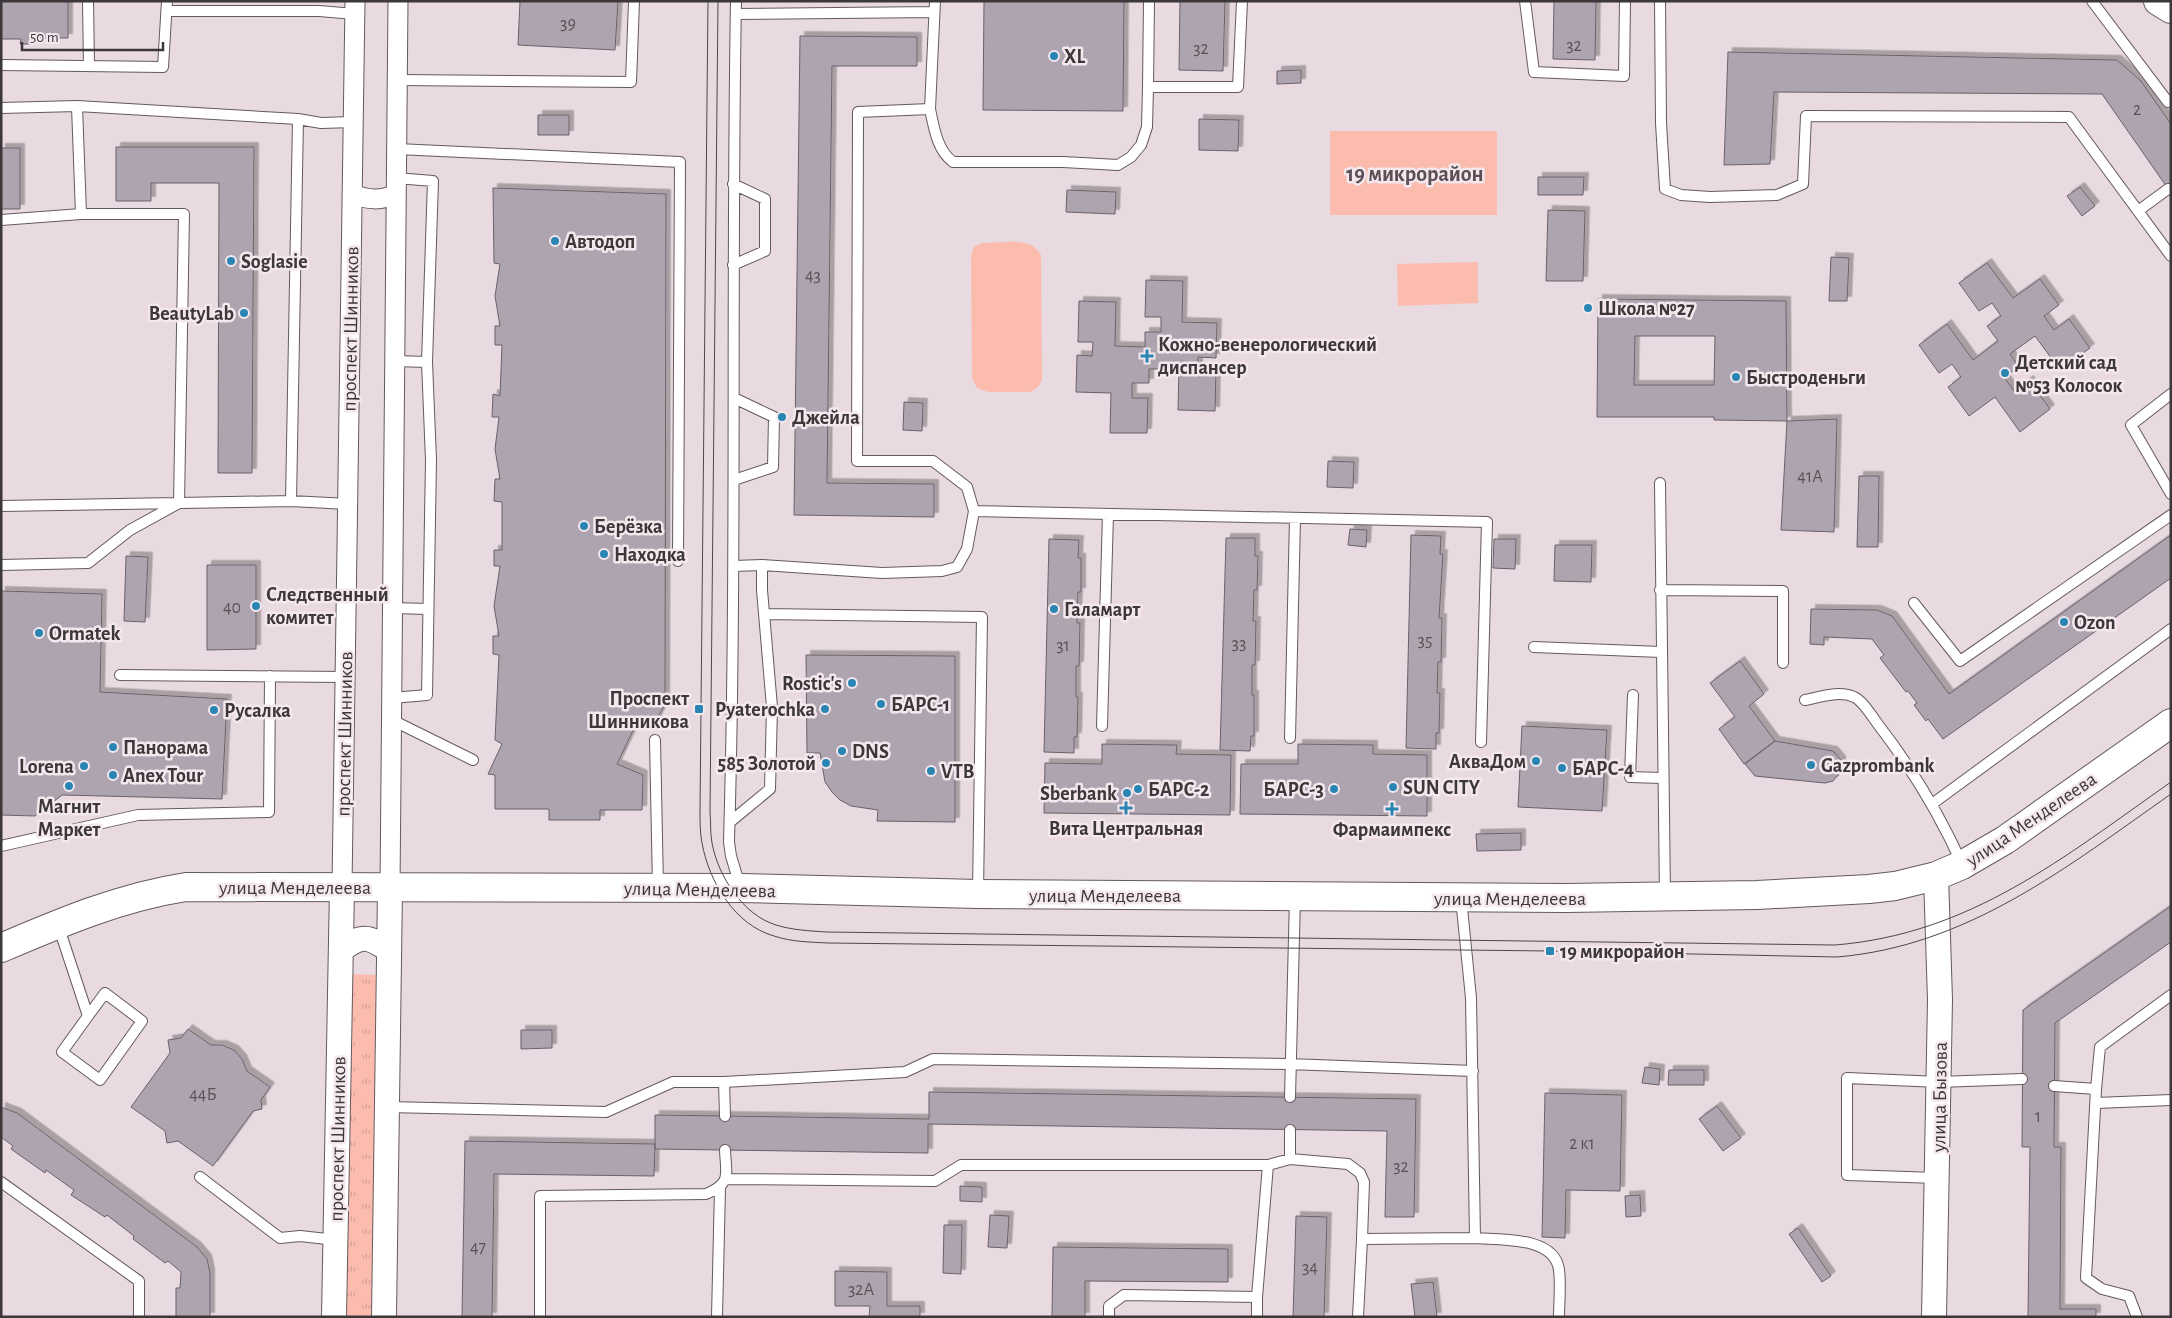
<svg xmlns="http://www.w3.org/2000/svg" width="2172" height="1318" viewBox="0 0 2172 1318" font-family="'Alegreya Sans',sans-serif">
<style>
.grass{fill:url(#grass-tufts)}
.green{fill:#fbbcae}
.building{fill:#aea4af;stroke:#6a616a;fill-rule:evenodd;filter:url(#shadow)}
.lines{fill:none;stroke-linecap:round;stroke-linejoin:round}
.service-casing{stroke:#65595f;stroke-width:12}
.minor-casing{stroke:#65595f;stroke-width:21}
.tertiary-casing{stroke:#65595f;stroke-width:26}
.secondary-casing{stroke:#65595f;stroke-width:30}
.service{stroke:#fff;stroke-width:10}
.minor{stroke:#fff;stroke-width:19}
.tertiary{stroke:#fff;stroke-width:24}
.secondary{stroke:#fff;stroke-width:28}
.tram{stroke:#4e484b;stroke-width:1}
.poi-dot{fill:#2985b2;stroke:#f5e7ee;stroke-width:2}
.labels{text-anchor:middle;stroke-width:5;stroke-linejoin:round;paint-order:stroke}
.number-label{font-size:18px;fill:#585256}
.poi-label{font-size:20px;font-weight:bold;fill:#3c3739;stroke:#f5e7ee;text-anchor:start}
.street-label{font-size:20px;fill:#3c3739;stroke:#f5e7ee}
.quarter-label{font-size:22px;font-weight:bold;fill:#5c5056;stroke:#f5e7ee}
</style>
<defs>
<pattern id="grass-tufts" width="24" height="20" patternUnits="userSpaceOnUse" patternTransform="scale(1.25)"><rect width="24" height="20" fill="#fbbcae"/><path d="M3 7l-1-3M5 7V3M7 7l1-3M15 17l-1-3M17 17v-4M19 17l1-3" fill="none" stroke="#d8a296"/></pattern>
<filter id="shadow"><feDropShadow dx="4.5" dy="-4.5" stdDeviation="0" flood-color="#0004"/></filter>
</defs>
<rect width="100%" height="100%" fill="#e8dae0"/>
<path class="grass" d="M349,974L378,975L372,1317H342Z"/>
<path class="green" d="M1330,131H1497V215H1330Z
M983,243C1002,243 1031,236 1041,255L1042,380L1038,387L1031,392H988L977,388L972,378L971,256L974,247Z
M1478,262V303L1398,306L1397,264Z"/>
<path class="building" d="M1,1H68V38H31V44H20L21,39H1Z
M520,1H618L615,50L518,45Z
M984,1H1124L1123,111L983,110Z
M1180,1H1225L1223,71L1179,70Z
M1554,1H1596L1595,60L1553,59Z
M800,36L917,37V66H832L827,483L934,484V517L794,515Z
M1728,52L2117,60L2141,81L2171,124V193L2102,94L1774,92L1770,164L1724,165Z
M1301,70V83L1277,84V71Z
M538,115H569V135H538Z
M1199,119L1239,120L1238,151L1199,150Z
M116,147H254L252,473H218L219,183H151V201H116Z
M1,148H20V209H1Z
M1538,177H1584L1583,195H1538Z
M2080,187L2095,206L2082,216L2067,196Z
M493,188L666,194L665,704L653,727L638,720L617,764L643,775L642,810H600V820H549V809H495V775L488,774L502,744L495,740L499,655L493,654V636H499L494,606L500,566H494V550H502V502L494,501L495,479H500L495,449L499,417H492L493,394L500,396L502,345H495V326H500L495,296L500,264L494,263Z
M1067,190L1116,192L1115,214L1066,212Z
M1548,210L1585,211L1583,281H1546Z
M1831,257L1849,258L1847,301H1829Z
M1987,263L2013,298L2040,279L2059,305L2044,316L2054,330L2069,319L2090,348L2060,370L2035,336L2010,354L2019,367L2004,377L2014,391L2029,380L2050,409L2020,432L1995,397L1969,416L1948,387L1961,377L1952,364L1939,373L1919,345L1947,324L1973,360L1998,341L1987,326L2001,316L1992,303L1979,311L1959,283Z
M1146,280L1183,281L1182,322L1217,323L1216,358L1198,357V372H1216L1215,411L1178,410L1179,369H1149V383H1132V398H1148L1147,433H1110L1111,393L1076,392L1077,355L1092,356L1093,342H1078L1079,301L1116,302L1115,346L1145,347V332H1161V317H1145Z
M1598,299L1786,301L1787,421L1714,420V417H1597ZM1635,336H1715L1714,385H1634Z
M904,402L923,403L922,431L903,430Z
M1837,419L1834,532L1781,530L1787,421Z
M1328,461L1354,462L1353,488L1327,487Z
M1859,476H1879L1878,547H1857Z
M1350,529L1367,530L1366,547L1348,545Z
M1411,535L1441,536L1440,554H1443L1439,618H1442L1441,662H1438L1437,693H1440L1439,733H1436V749L1406,748Z
M2171,535V578L1943,739L1928,719L1926,721L1914,705L1917,703L1908,691L1906,692L1880,658L1884,655L1872,639L1824,637V645L1810,644L1811,609L1877,610L1892,616L1949,694Z
M1226,538H1255V556H1258L1257,590H1254L1253,621H1256L1255,665H1252V695H1254V736H1251L1250,751L1220,750Z
M1049,539L1079,540L1078,558H1081V592H1078L1077,623H1080L1079,666H1076V697H1078L1077,737H1074V753L1044,752Z
M1494,539H1516L1515,569L1493,568Z
M1555,545H1592L1591,582L1554,581Z
M126,556L148,557L145,622L124,621Z
M207,565H256V649L207,650Z
M1,591L102,594L100,692L227,699L222,799L62,795L35,816L1,815Z
M806,655L955,656V822L877,821L878,810L851,806L840,800L832,792L825,782L820,753H807Z
M1740,661L1764,694L1749,706L1775,741L1744,764L1719,729L1735,717L1710,683Z
M1522,726L1607,730L1602,811L1518,807Z
M1775,741L1833,751L1841,760V771L1833,781L1825,783L1755,776L1745,764Z
M1102,744L1177,745L1176,754L1231,755L1230,815L1044,813L1045,763L1102,764Z
M1298,744L1373,745V754L1427,755V816L1240,814L1241,764H1298Z
M1521,833V850L1477,851L1476,834Z
M2171,906V942L2055,1023L2054,1147H2061L2060,1309H2096V1317H2028L2030,1147H2022L2023,1010Z
M188,1029L211,1045H222L234,1050L242,1059L247,1071L270,1087L261,1100L262,1109L253,1111L213,1166L178,1141L167,1143L165,1131L131,1107L170,1053L168,1040L181,1038Z
M521,1030H552V1048L521,1049Z
M1645,1067L1660,1069L1659,1085L1642,1083Z
M1669,1070H1704V1085H1668Z
M929,1092L1416,1099L1414,1217H1385L1387,1131L928,1124V1153L655,1149V1115L929,1119Z
M1545,1093L1622,1095L1620,1191L1566,1190L1565,1238L1542,1237Z
M1717,1106L1741,1138L1723,1151L1699,1119Z
M1,1107L17,1113L197,1247L207,1259L210,1273V1317H176V1288H180L181,1272L168,1261L165,1263L133,1239L134,1236L107,1215L105,1217L71,1195L74,1190L46,1170L45,1173L11,1149L13,1146L1,1137Z
M465,1141L655,1144L654,1176L494,1174L492,1317H462Z
M960,1186L982,1187V1202L960,1201Z
M1640,1195L1641,1216L1626,1217L1625,1196Z
M990,1215L1009,1216L1007,1248L988,1247Z
M1296,1216L1327,1217L1324,1317H1293Z
M944,1225H962L961,1274L943,1273Z
M1798,1228L1831,1276L1822,1282L1789,1234Z
M1053,1247L1228,1249V1282L1085,1281V1317H1052Z
M835,1271L887,1272V1306H920V1317H869L870,1306H835Z
M1433,1282L1437,1317H1415L1411,1284Z"/>
<g class="lines">
<defs>
<path id="service" d="M88,1L89,66
M736,1C731,281 737,561 729,842L731,856L740,886
M1149,1L1148,87H1238L1242,1
M1525,1L1534,72L1624,76L1625,1
M1660,1L1661,123L1665,189L1681,195L1710,197L1777,195L1803,184L1806,116L2069,117L2171,256
M2092,1L2168,102L2171,100
M168,11H319L355,14
M736,14L934,12
M1,65L163,67L167,1
M397,80L631,82L634,1
M1,108L77,106
M930,109C934,128 937,150 953,162H1063L1118,165L1131,157L1141,145L1147,127L1148,87
M298,119L77,106L81,214H184L179,503L291,501L298,119L321,123L353,122
M397,149L680,162L678,561
M396,178L433,181L427,362
M2138,211L2168,189
M1,220L81,214
M733,265L765,251V199L733,184
M2171,394L2131,425L2171,494
M734,398L774,417L773,467L734,480
M1660,483L1665,896
M291,501L348,504
M1,506L178,503
M974,511L1487,522L1481,742
M1,565L88,563L130,530L179,503
M734,566L762,565
M1660,590L1783,591V663
M1914,603L1960,661L2171,515
M393,608L428,609
M764,614L982,617L978,893
M1534,647L1661,652
M120,675L345,677
M1633,695L1630,777L1662,778
M392,698L427,695L431,460L427,362L395,361
M1805,700C1820,697 1840,690 1854,697C1863,701 1871,715 1877,723C1911,767 1939,813 1962,864
M392,720L473,760
M1102,726L1108,514
M1290,738L1295,518
M655,740L658,887
M1932,804L2171,629
M730,822L770,789L772,707L762,590V565L882,573L942,571L957,567L967,549L974,511L967,487L933,461H857L858,112L930,109L935,1
M1,846L138,815L269,812L270,676
M58,925L88,1016L105,993L142,1021L100,1080L62,1052L88,1016
M724,1082L905,1072L933,1059L1289,1064L1473,1071
M2054,1086L2096,1089L2100,1047L2171,995
M2096,1089L2086,1278L2102,1289L2129,1296L2137,1317
M1290,1097L1295,897
M2096,1103L2171,1100
M387,1107L606,1112L673,1082H724L725,1116
M1290,1159V1130
M200,1177L280,1238L300,1236L336,1240
M1937,1178L1847,1175V1078L1939,1082L2022,1079
M726,1179L935,1181L961,1165H1268L1290,1159L1348,1164L1360,1173L1364,1182L1362,1239L1475,1238L1471,998L1461,898
M1,1182L139,1281V1317
M1475,1238C1500,1240 1555,1236 1559,1270C1561,1285 1559,1302 1559,1317
M1257,1297V1317
M540,1317V1196L706,1194C732,1183 726,1175 725,1150
M717,1317L720,1188
M1109,1317V1306L1124,1295L1257,1297L1268,1165
M1358,1317L1362,1239"/>
<path id="minor" d="M352,194C368,200 381,201 396,194
M342,887L355,1
M390,888L398,1"/>
<path id="tertiary" d="M341,950C362,934 368,936 389,950
M334,1317L342,887
M384,1317L390,888
M1934,1317L1940,1000L1936,876"/>
<path id="secondary" d="M2158,1L2171,9
M1,948C62,922 121,897 186,887L741,888L978,894L1566,898L1757,895L1869,889L1895,886L1936,876L1962,865L2005,840L2171,723"/>
</defs>
<use href="#service" class="service-casing"/>
<use href="#minor" class="minor-casing"/>
<use href="#tertiary" class="tertiary-casing"/>
<use href="#secondary" class="secondary-casing"/>
<use href="#service" class="service"/>
<use href="#minor" class="minor"/>
<use href="#tertiary" class="tertiary"/>
<use href="#secondary" class="secondary"/>
<path class="tram" d="M708,1L700,812C700,822 700,833 702,843C709,882 735,925 774,936C792,942 810,942 828,943L1550,951L1837,957C1968,946 2067,867 2171,794
M718,1L710,812C711,822 710,833 712,843C718,876 743,915 776,925C792,930 810,931 827,932L1835,945C1971,934 2064,857 2171,782"/>
</g>
<g class="poi-dot">
<circle cx="1054" cy="56" r="5"/>
<circle cx="555" cy="241" r="5"/>
<circle cx="231" cy="261" r="5"/>
<circle cx="1588" cy="308" r="5"/>
<circle cx="244" cy="313" r="5"/>
<path d="M1144.5 348.5h5v5h5v5h-5v5h-5v-5h-5v-5h5z"/>
<circle cx="2005" cy="373" r="5"/>
<circle cx="1736" cy="377" r="5"/>
<circle cx="782" cy="417" r="5"/>
<circle cx="584" cy="526" r="5"/>
<circle cx="604" cy="554" r="5"/>
<circle cx="256" cy="606" r="5"/>
<circle cx="1054" cy="609" r="5"/>
<circle cx="2064" cy="622" r="5"/>
<circle cx="39" cy="633" r="5"/>
<circle cx="852" cy="683" r="5"/>
<circle cx="881" cy="704" r="5"/>
<rect x="694" y="704" width="10" height="10" rx="2.5"/>
<circle cx="825" cy="709" r="5"/>
<circle cx="214" cy="710" r="5"/>
<circle cx="113" cy="747" r="5"/>
<circle cx="842" cy="751" r="5"/>
<circle cx="1536" cy="761" r="5"/>
<circle cx="826" cy="763" r="5"/>
<circle cx="1811" cy="765" r="5"/>
<circle cx="84" cy="766" r="5"/>
<circle cx="1562" cy="768" r="5"/>
<circle cx="931" cy="771" r="5"/>
<circle cx="113" cy="775" r="5"/>
<circle cx="69" cy="786" r="5"/>
<circle cx="1393" cy="787" r="5"/>
<circle cx="1138" cy="789" r="5"/>
<circle cx="1334" cy="789" r="5"/>
<circle cx="1127" cy="793" r="5"/>
<path d="M1123.5 800.5h5v5h5v5h-5v5h-5v-5h-5v-5h5z"/>
<path d="M1389.5 801.5h5v5h5v5h-5v5h-5v-5h-5v-5h5z"/>
<rect x="1545" y="946" width="10" height="10" rx="2.5"/>
</g>
<g class="labels">
<g class="number-label">
<text x="568" y="29">39</text>
<text x="1574" y="51">32</text>
<text x="1201" y="54">32</text>
<text x="2137" y="115">2</text>
<text x="813" y="281">43</text>
<text x="1810" y="482">41А</text>
<text x="232" y="613">40</text>
<text x="1425" y="646">35</text>
<text x="1239" y="649">33</text>
<text x="1063" y="651">31</text>
<text x="203" y="1100">44Б</text>
<text x="2038" y="1122">1</text>
<text x="1582" y="1149">2 к1</text>
<text x="1401" y="1172">32</text>
<text x="478" y="1253">47</text>
<text x="1310" y="1273">34</text>
<text x="861" y="1295">32А</text>
</g>
<g class="poi-label">
<text x="1064" y="63">XL</text>
<text x="565" y="248">Автодоп</text>
<text x="241" y="268">Soglasie</text>
<text x="1598" y="315">Школа №27</text>
<text x="234" y="320" text-anchor="end">BeautyLab</text>
<text x="1158" y="351">Кожно-венерологический<tspan x="1158" dy="23">диспансер</tspan></text>
<text x="2015" y="369">Детский сад<tspan x="2015" dy="23">№53 Колосок</tspan></text>
<text x="1746" y="384">Быстроденьги</text>
<text x="792" y="424">Джейла</text>
<text x="594" y="533">Берёзка</text>
<text x="614" y="561">Находка</text>
<text x="266" y="601">Следственный<tspan x="266" dy="23">комитет</tspan></text>
<text x="1064" y="616">Галамарт</text>
<text x="2074" y="629">Ozon</text>
<text x="49" y="640">Ormatek</text>
<text x="842" y="690" text-anchor="end">Rostic's</text>
<text x="689" y="705" text-anchor="end">Проспект<tspan x="689" dy="23">Шинникова</tspan></text>
<text x="891" y="711">БАРС-1</text>
<text x="815" y="716" text-anchor="end">Pyaterochka</text>
<text x="224" y="717">Русалка</text>
<text x="123" y="754">Панорама</text>
<text x="852" y="758">DNS</text>
<text x="1526" y="768" text-anchor="end">АкваДом</text>
<text x="816" y="770" text-anchor="end">585 Золотой</text>
<text x="1821" y="772">Gazprombank</text>
<text x="74" y="773" text-anchor="end">Lorena</text>
<text x="1572" y="775">БАРС-4</text>
<text x="941" y="778">VTB</text>
<text x="123" y="782">Anex Tour</text>
<text x="1403" y="794">SUN CITY</text>
<text x="1148" y="796">БАРС-2</text>
<text x="1324" y="796" text-anchor="end">БАРС-3</text>
<text x="1117" y="800" text-anchor="end">Sberbank</text>
<text x="69" y="813" text-anchor="middle">Магнит<tspan x="69" dy="23">Маркет</tspan></text>
<text x="1126" y="835" text-anchor="middle">Вита Центральная</text>
<text x="1392" y="836" text-anchor="middle">Фармаимпекс</text>
<text x="1560" y="958">19 микрорайон</text>
</g>
<g class="street-label">
<text transform="translate(350 329) rotate(-89)" y="7">проспект Шинников</text>
<text transform="translate(344 734) rotate(-89)" y="7">проспект Шинников</text>
<text transform="translate(2031 819) rotate(-34)" y="7">улица Менделеева</text>
<text x="295" y="894">улица Менделеева</text>
<text transform="translate(700 889) rotate(1)" y="7">улица Менделеева</text>
<text x="1105" y="902">улица Менделеева</text>
<text x="1510" y="905">улица Менделеева</text>
<text transform="translate(1939 1097) rotate(-89)" y="7">улица Бызова</text>
<text transform="translate(337 1139) rotate(-89)" y="7">проспект Шинников</text>
</g>
<g class="quarter-label">
<text x="1415" y="181">19 микрорайон</text>
</g>
</g>
<rect width="2172" height="1318" fill="none" stroke="#3c3739" stroke-width="5"/>
<path d="M22 42v8h141v-8" fill="none" stroke="#3c3739" stroke-width="2.5"/>
<text x="30" y="42" font-size="15" fill="#3c3739" stroke="#f5e7ee" stroke-width="4" paint-order="stroke">50 m</text>
</svg>
